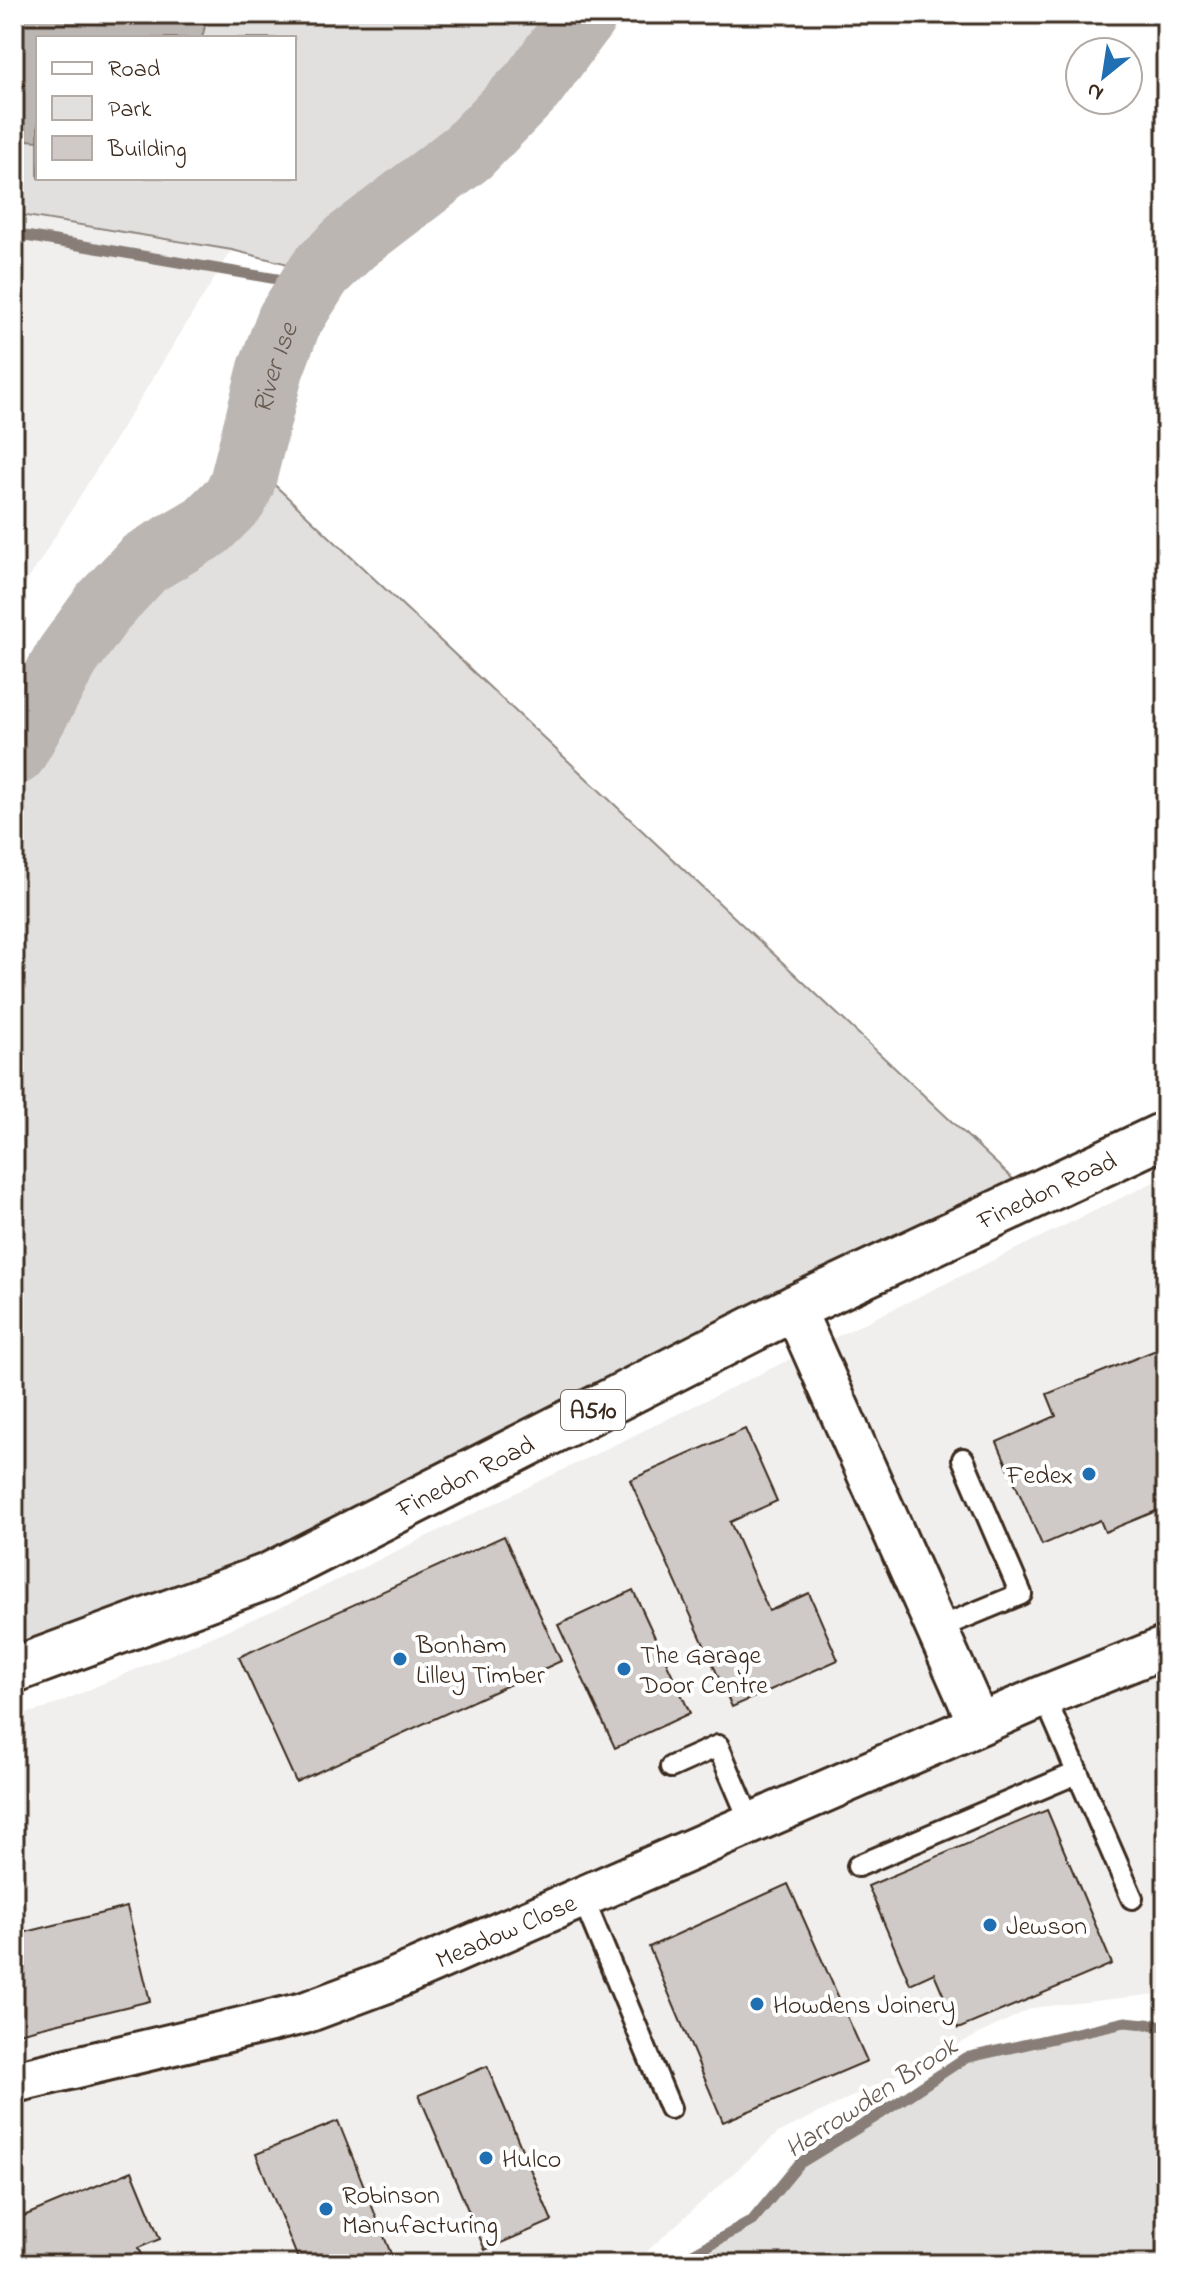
<svg xmlns="http://www.w3.org/2000/svg" width="1180" height="2278" viewBox="0 0 1180 2278" font-family="'Indie Flower',sans-serif">
<style>
.built{fill:#f1efee}
.green{fill:#e2e0de;stroke:#8e857e;stroke-width:2;fill-rule:evenodd}
.water{fill:#bcb6b3;stroke:#887e77;stroke-width:2}
.lines{fill:none;stroke-linecap:round;stroke-linejoin:round}
.stream{stroke:#887e77;stroke-width:11}
.river{stroke:#bcb6b3;stroke-width:66}
.building{fill:#cfcac7;stroke:#3b2a1e;stroke-width:2}
.lane-casing{stroke:#3b2a1e;stroke-width:26}
.street-casing{stroke:#3b2a1e;stroke-width:46}
.primary-casing{stroke:#3b2a1e;stroke-width:50}
.lane{stroke:#fff;stroke-width:20}
.street{stroke:#fff;stroke-width:40}
.primary{stroke:#fff;stroke-width:44}
.poi-dot{fill:#1f6fb2;stroke:#fff;stroke-width:3}
.labels{text-anchor:middle;stroke-width:8;stroke-linejoin:round;paint-order:stroke}
.shield{fill:#fff;stroke:#766a62;stroke-width:2}
.shield-label{font-size:24px;font-weight:bold;fill:#3b2a1e}
.street-label{font-size:26px;fill:#3b2a1e;stroke:#fff}
.poi-label{font-size:26px;fill:#3b2a1e;stroke:#fff;text-anchor:start}
.water-label{font-size:28px;font-style:italic;fill:#685b52;stroke:#fff}
</style>
<rect width="100%" height="100%" fill="#fff"/>
<filter id="ink" filterUnits="userSpaceOnUse"><feTurbulence type="fractalNoise" baseFrequency=".0125" numOctaves="2"/><feDisplacementMap in="SourceGraphic" scale="16" xChannelSelector="R" yChannelSelector="G"/><feConvolveMatrix kernelMatrix="1 2 1 2 8 2 1 2 1" color-interpolation-filters="sRGB"/></filter>
<g filter="url(#ink)">
<path class="built" d="M14,214L232,250L14,603Z
M1166,1176V1993L1032,2008L778,2133L633,2264H14V1716L44,1709L290,1603Z"/>
<path class="green" d="M14,14H585L533,85L468,152L352,241L320,272L232,250L14,214ZM38,38H294V178H38Z
M248,460L1032,1197L14,1670V753L68,656L104,606L144,563L207,526L235,498L242,483Z
M1125,2022L1166,2026V2264H675L752,2221L800,2163L882,2113L965,2058Z"/>
<path class="water" d="M14,14H208L202,38H38V141L14,139Z"/>
<g class="lines">
<path class="stream" d="M14,234L312,285
M675,2264L752,2221L800,2163L882,2113L965,2058L1125,2022L1166,2026"/>
<path class="river" id="s1" d="M14,753L68,656L104,606L144,563L207,526L235,498L242,483L271,369L289,321L320,272L352,241L468,152L533,85L585,14"/>
</g>
<path class="building" d="M1166,1346V1507L1105,1532L1100,1520L1042,1545L997,1442L1056,1416L1047,1394Z
M745,1429L777,1501L730,1522L769,1611L809,1593L838,1660L732,1707L630,1480Z
M504,1536L561,1661L296,1782L239,1657Z
M633,1590L690,1713L615,1748L558,1625Z
M1166,1754V1779L1157,1758Z
M1047,1810L1112,1964L958,2029L934,1973L910,1984L868,1886Z
M788,1884L867,2061L723,2122L649,1947Z
M127,1907L150,2001L14,2034V1935Z
M487,2066L552,2221L485,2250L419,2095Z
M338,2121L395,2264H300L256,2154Z
M132,2171L160,2239L138,2248L145,2264H14V2220Z"/>
<g class="lines">
<defs>
<path id="lane" d="M936,1629L1021,1594L963,1459
M1044,1696L1132,1898
M671,1767L718,1746L751,1823
M858,1866L1077,1773
M582,1896L670,2108"/>
<g id="street">
<path d="M794,1308L979,1724"/>
<path id="s2" d="M14,2082L304,2013L387,1982L1044,1696L1166,1647"/>
</g>
<g id="primary">
<path id="s3" d="M14,1670L268,1576L794,1308L1166,1134"/>
</g>
</defs>
<use href="#lane" class="lane-casing"/>
<use href="#street" class="street-casing"/>
<use href="#primary" class="primary-casing"/>
<use href="#lane" class="lane"/>
<use href="#street" class="street"/>
<use href="#primary" class="primary"/>
</g>
</g>
<g class="poi-dot">
<circle cx="1089" cy="1474" r="8"/>
<circle cx="400" cy="1659" r="8"/>
<circle cx="624" cy="1669" r="8"/>
<circle cx="990" cy="1925" r="8"/>
<circle cx="757" cy="2004" r="8"/>
<circle cx="486" cy="2158" r="8"/>
<circle cx="326" cy="2209" r="8"/>
</g>
<g class="labels">
<rect class="shield" x="561" y="1390" width="64" height="40" rx="6"/>
<g class="shield-label">
<text x="593" y="1418">A510</text>
</g>
<g class="street-label">
<text dy="9" stroke="none"><textPath href="#s3" startOffset="1140">Finedon Road</textPath></text>
<text dy="9" stroke="none"><textPath href="#s3" startOffset="492">Finedon Road</textPath></text>
<text dy="9" stroke="none"><textPath href="#s2" startOffset="516">Meadow Close</textPath></text>
</g>
<g class="poi-label">
<text x="1073" y="1483" text-anchor="end">Fedex</text>
<text x="416" y="1653">Bonham<tspan x="416" dy="30">Lilley Timber</tspan></text>
<text x="640" y="1663">The Garage<tspan x="640" dy="30">Door Centre</tspan></text>
<text x="1006" y="1934">Jewson</text>
<text x="773" y="2013">Howdens Joinery</text>
<text x="502" y="2167">Hulco</text>
<text x="342" y="2203">Robinson<tspan x="342" dy="30">Manufacturing</tspan></text>
</g>
<g class="water-label">
<text dy="10" stroke="none"><textPath href="#s1" startOffset="480">River Ise</textPath></text>
<text transform="translate(870 2096) rotate(-33)" y="10">Harrowden Brook</text>
</g>
</g>
<rect width="1180" height="2278" fill="none" stroke="#fff" stroke-width="48"/>
<rect x="24" y="24" width="1132" height="2230" fill="none" stroke="#3b2a1e" stroke-width="3" filter="url(#ink)"/>
<rect x="36" y="36" width="260" height="144" fill="#ffffff" stroke="#b1aaa5" stroke-width="2"/>
<rect x="52" y="62" width="40" height="12" fill="#ffffff" stroke="#b1aaa5" stroke-width="2"/>
<text x="108" y="76" font-size="24" fill="#3b2a1e">Road</text>
<rect x="52" y="96" width="40" height="24" fill="#e2e0de" stroke="#b1aaa5" stroke-width="2"/>
<text x="108" y="116" font-size="24" fill="#3b2a1e">Park</text>
<rect x="52" y="136" width="40" height="24" fill="#cfcac7" stroke="#b1aaa5" stroke-width="2"/>
<text x="108" y="156" font-size="24" fill="#3b2a1e">Building</text>
<g transform="translate(1104 76) rotate(210)"><circle r="38" fill="#ffffff" stroke="#b1aaa5" stroke-width="2"/>
<path d="M0-6L14 30L0 20L-14 30Z" fill="#1f6fb2"/>
<text y="-12" font-size="22" font-weight="bold" text-anchor="middle" fill="#3b2a1e">N</text>
</g>
</svg>
